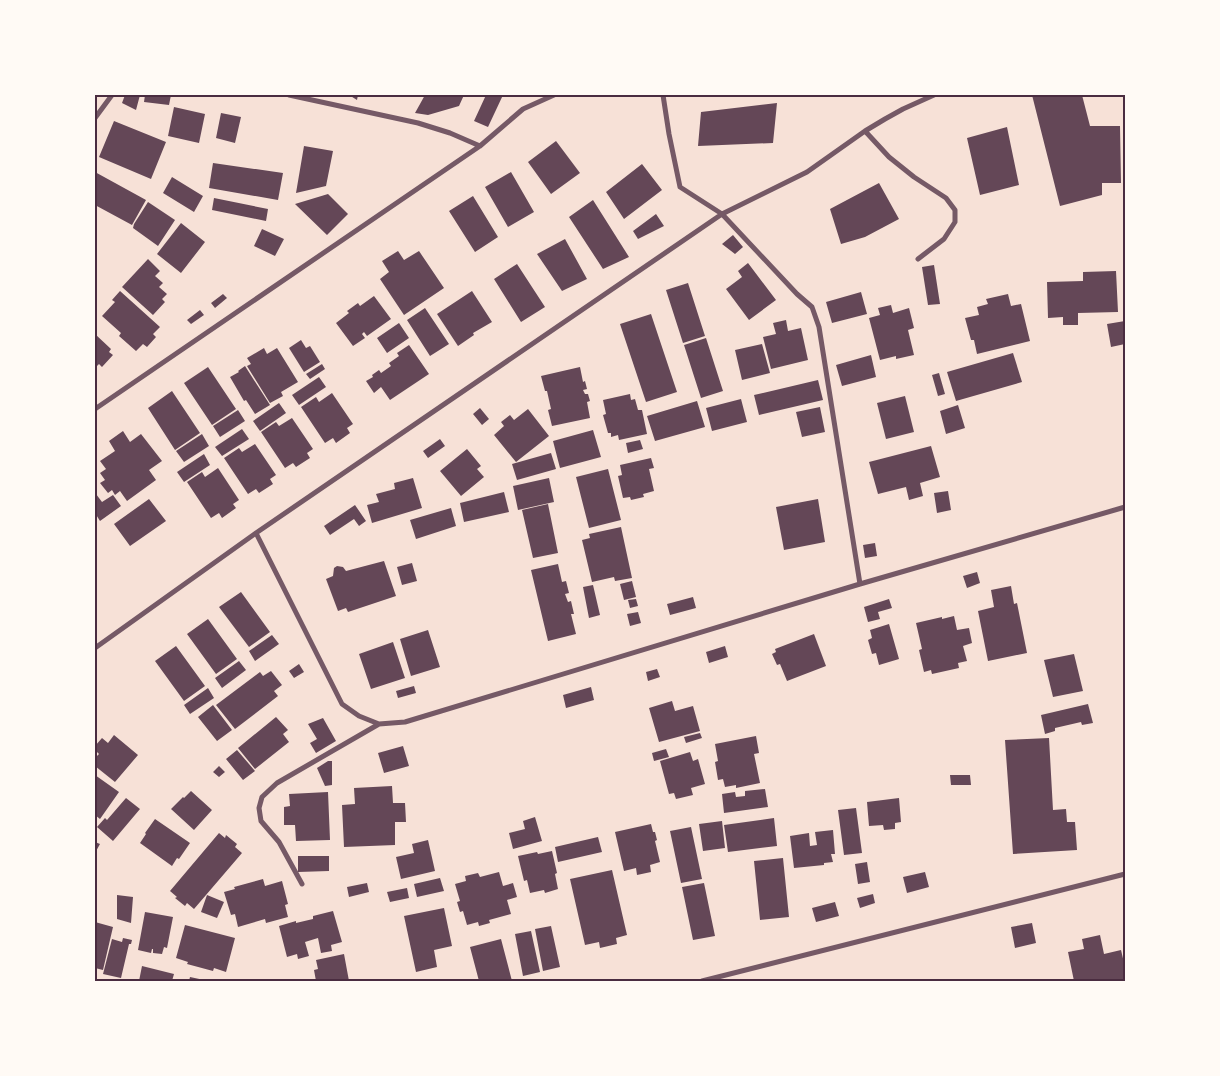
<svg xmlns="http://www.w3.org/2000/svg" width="1220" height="1076" viewBox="0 0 1220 1076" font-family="'IBM Plex Sans',sans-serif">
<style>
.building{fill:#644757}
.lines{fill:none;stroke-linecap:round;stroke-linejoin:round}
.minor{stroke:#755966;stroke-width:5}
.neatline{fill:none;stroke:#4a2c40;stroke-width:2}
</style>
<rect width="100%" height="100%" fill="#f7e1d7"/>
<path class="building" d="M125,95H140L136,110L122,103Z
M145,95H171L169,105L144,102Z
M349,95H358L357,100Z
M425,95H464L459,106L428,115L415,113Z
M486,95H503L488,127L474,121Z
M1032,95H1082L1090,126H1120L1121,183H1102V195L1060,206Z
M777,103L773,143L698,146L701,112Z
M174,107L205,114L199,143L168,136Z
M221,113L241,117L235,143L216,138Z
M114,121L166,142L151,179L99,157Z
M1007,127L1019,185L980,195L967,138Z
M556,141L580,173L551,194L528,162Z
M304,146L333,151L326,186L296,193Z
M213,163L283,173L278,200L209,188Z
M642,164L662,190L624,219L606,192Z
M95,172L146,200L132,225L95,205Z
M511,172L534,212L508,227L485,187Z
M172,177L203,196L194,212L163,193Z
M879,183L899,219L865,237L841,244L830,209Z
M328,194L348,214L327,235L295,204Z
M473,196L498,237L475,252L449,211Z
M214,198L268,209L266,221L212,210Z
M593,200L629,257L603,269L569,217Z
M148,202L175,220L158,246L133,228L134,224Z
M656,214L664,226L638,239L633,231Z
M181,223L205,242L181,273L157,254Z
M262,229L284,239L275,256L254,246Z
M733,235L743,247L735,254L722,244Z
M565,239L587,279L562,291L537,254Z
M398,251L404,260L419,251L444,288L404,315L380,279L389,272L382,261Z
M148,259L160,271L155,276L163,283L159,287L167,294L162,299L165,302L153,315L122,287Z
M748,263L776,300L749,320L726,289L742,277L738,271Z
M517,264L545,307L521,322L494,279Z
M934,265L940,304L928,305L922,267Z
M1116,271L1118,312L1078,313V325H1063V317L1048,318L1047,282L1083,281V272Z
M688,283L705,336L683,343L666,290Z
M120,291L160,327L153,334L156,337L147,347L143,344L136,351L119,336L121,333L102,316L115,302L112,300Z
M472,291L492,322L473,333L474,335L458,346L437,314Z
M861,292L867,314L832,323L826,302Z
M223,294L227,298L215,308L211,303Z
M1008,294L1011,306L1021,304L1030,341L977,354L974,340H971L965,318L979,315L977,307L988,304L986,299Z
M374,296L391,319L367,336L364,332L362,334L365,338L353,346L336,323L349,313L347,311L358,303L360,306Z
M891,305L893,313L909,308L914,328L908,330L914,355L896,359V356L880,360L869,318L880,315L878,308Z
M425,308L449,344L430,356L407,320Z
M200,310L204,315L191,324L187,320Z
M651,314L677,392L646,402L620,324Z
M786,320L788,331L801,328L808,360L771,369L763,337L776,334L773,323Z
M1125,321V344L1111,347L1107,324Z
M399,323L409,338L387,353L377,338Z
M95,334L111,349L109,352L113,355L102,367L99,364L95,368Z
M706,338L723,391L701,398L684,345Z
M301,340L306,348L310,346L320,362L304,372L289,348Z
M762,344L770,373L742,380L735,350Z
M409,345L429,374L390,400L381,387L374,393L366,381L373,377L372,375L379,370L381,373L391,366L389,363L399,356L397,353Z
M264,348L267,354L277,348L298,382L281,392L283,396L270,403L247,366L251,364L247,358Z
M1013,353L1022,382L956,401L947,372Z
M871,355L876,377L842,386L836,365Z
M322,364L325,369L310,379L306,374Z
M245,366L270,405L255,414L246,400L244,401L230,377L239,372L238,371Z
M208,367L236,409L212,425L184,383Z
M580,367L583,382L585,381L587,389L583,390L585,394H588L590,401L587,402L590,418L552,426L548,410L551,409L547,391H545L541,376Z
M939,373L945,394L938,396L932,375Z
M319,377L326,387L299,405L292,395Z
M818,380L823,400L759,415L754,395Z
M172,391L200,433L175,450L148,408Z
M332,393L353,424L347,428L350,433L336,443L333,438L325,443L301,407L316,397L319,402Z
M630,394L631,400L635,399L638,410H642L647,434L619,440L618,435L611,437V433H608L603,415L606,414L603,400Z
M905,396L914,432L886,439L877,403Z
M741,399L747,422L712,431L706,408Z
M697,401L705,427L655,441L647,416Z
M279,403L286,413L260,431L253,421Z
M958,405L965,428L946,434L940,411Z
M820,407L825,432L802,437L796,412Z
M480,408L489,419L482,425L473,414Z
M528,409L549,436L516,462L494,435L504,426L501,422L510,415L514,420Z
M238,410L245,421L220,437L213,426Z
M292,418L313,449L307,453L310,458L296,467L293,463L285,468L261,432L276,422L279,426Z
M242,429L249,439L222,456L215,447Z
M593,430L601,457L560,468L553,441Z
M123,431L130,442L141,434L162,461L149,470L156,480L127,501L120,491L115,495L112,490L108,493L100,483L105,480L100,473L106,469L100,461L115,451L109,441Z
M202,434L209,446L184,462L176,451Z
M440,439L445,446L428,458L423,451Z
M640,440L643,449L628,453L626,443Z
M255,444L276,475L270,479L273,484L259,493L256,489L248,494L224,458L239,448L242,452Z
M931,446L940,477L920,483L923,496L909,500L906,487L878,494L869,462Z
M467,449L481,466L477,469L484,477L461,496L440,471Z
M551,453L556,469L517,480L512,464Z
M204,454L210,465L184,482L177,472Z
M651,458L654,468L649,469L654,491L643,494L644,497L631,500L630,497L623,498L618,476L622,475L620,465Z
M218,468L239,500L233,504L236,508L222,518L219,513L211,518L187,482L202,472L205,477Z
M608,469L621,520L589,528L576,477Z
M413,478L422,508L372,523L367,505L379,502L376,494L395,489L394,483Z
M549,478L554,502L518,510L513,486Z
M948,491L951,510L937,513L934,493Z
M504,492L509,512L464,522L460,503Z
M96,494L102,502L113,495L121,506L100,521L95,513V495Z
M149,499L166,521L130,546L114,524Z
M818,499L825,542L784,550L776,507Z
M548,504L558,553L533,558L522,510Z
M355,505L366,521L359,526L354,519L330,535L324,526Z
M451,508L456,526L416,539L410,520Z
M621,527L632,578L615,581L614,577L592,582L582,540L590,538L589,534Z
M875,543L877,556L865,558L863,545Z
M384,561L396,596L348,612L346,608L338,611L326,579L333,576L334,568L337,566L343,567L346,571Z
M412,563L417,581L402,585L397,567Z
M558,564L562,582L566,581L569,593L565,594L568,602L571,601L574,614H571L576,634L548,641L531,570Z
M977,572L980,583L967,588L963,576Z
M632,581L636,597L624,600L620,584Z
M593,585L600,615L589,618L583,587Z
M1011,586L1014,604L1017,603L1027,653L988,661L978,611L994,607L991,590Z
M241,592L270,632L249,647L219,607Z
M693,597L696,608L670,615L667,604Z
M636,599L638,606L630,608L628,600Z
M889,599L892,608L878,612L880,619L868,622L864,607Z
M638,612L641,623L630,626L627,614Z
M954,616L957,630L969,628L972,643L963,646L967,661L958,663L959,668L932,674L931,670L924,672L919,650L922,649L916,623L942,617V619Z
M208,619L237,659L216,674L187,634Z
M889,624L899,659L879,665L876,653L872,654L868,640L872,638L870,630Z
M428,630L440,667L411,676L400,639Z
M814,634L826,666L787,681L780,664L777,665L772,654L776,652L775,649Z
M272,635L279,644L255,661L249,651Z
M393,642L405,678L371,689L359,654Z
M176,646L205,686L184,701L155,661Z
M725,646L728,657L709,663L706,652Z
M1074,654L1083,691L1053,697L1044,660Z
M239,661L246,670L222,688L215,678Z
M299,664L304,672L294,678L289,671Z
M657,669L660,677L648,681L646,672Z
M271,671L282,685L274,691L278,696L235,729L216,705L260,672L263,676Z
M414,686L416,693L398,698L396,691Z
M591,687L594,700L566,708L563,695Z
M208,688L214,698L190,714L184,705Z
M672,701L675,711L693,706L700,731L659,742L649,708Z
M1088,704L1093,723L1082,725L1081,722L1055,728V731L1045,734L1041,715Z
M213,705L232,730L217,741L198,717Z
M276,717L288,730L283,734L289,742L255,769L238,748Z
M323,718L336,741L316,753L310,743L317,739L308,724Z
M700,733L702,738L686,743L684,737Z
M114,735L138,755L115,782L95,766V758L99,754L95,750V746L102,738L108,743Z
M756,736L759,753L754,754L760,783L736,788V785L725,787L723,779L718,780L715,762L718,761L715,744Z
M1049,738L1053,810L1066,809L1067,822H1075L1077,850L1013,854L1005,740Z
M403,746L409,766L384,773L378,753Z
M666,749L669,757L654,761L652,753Z
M237,750L255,771L243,780L226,759Z
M690,752L693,761L698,759L705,784L691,788L693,795L676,799L674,793L669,794L660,761Z
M328,761H332V785L325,786L317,768Z
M219,766L225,772L219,777L213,772Z
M95,775L119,792L100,819L95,815Z
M950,775H970L971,785H951Z
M392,786L393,803H405L406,822H395V845L344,847L342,805L355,804L354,788Z
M765,789L768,807L724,813L722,794L735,792L736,797L745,796V791Z
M191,791L212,810L194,830L171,809L183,797L184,798Z
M328,792L330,840L296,841L295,825H284V807L290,806L289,794Z
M126,798L140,809L113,841L97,827L105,818L107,820Z
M899,798L901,822L895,823V829L884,830L883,825L869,826L867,802Z
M856,808L862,853L844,855L838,810Z
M535,817L542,841L513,849L509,833L525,829L523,821Z
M774,818L777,846L728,852L724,825Z
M155,819L190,843L179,859L177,858L172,866L140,843L146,834L145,833Z
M722,821L725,848L703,851L699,824Z
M651,824L653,832H655L657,840L655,841L660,862L650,865L651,872L637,875L636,868L624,871L615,832Z
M691,827L702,879L681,883L670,831Z
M833,830L835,854H831L833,862L824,863V865L794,868L790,836L809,833L810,846L817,845L815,832Z
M219,833L225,838L226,835L237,844L235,847L242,853L194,909L187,903L185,906L175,898L177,897L170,891Z
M598,837L602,852L558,862L555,847Z
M428,840L435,871L401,879L396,857L414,853L412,844Z
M95,842L100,844L95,853Z
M552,851L557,873L555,874L558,889L545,893L544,890L530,893L527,880L524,881L518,856L537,852L538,854Z
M298,856H329V871L298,872Z
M783,858L789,917L760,920L754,861Z
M867,862L870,882L858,884L855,864Z
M612,870L627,935L616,938L617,944L600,948L599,942L585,945L570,879Z
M499,872L503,886L513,883L517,897L507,900L511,914L489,920L490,923L479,926L478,922L467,925L463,911L460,912L457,902L460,901L455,884L466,881L465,876L478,873L480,877Z
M925,872L929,887L907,893L903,877Z
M440,878L444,891L417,897L414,884Z
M263,879L265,886L282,881L288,904L285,905L288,917L266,923L265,919L238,927L235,914L231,915L224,892L235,889L234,887Z
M367,883L369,892L349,897L347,887Z
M704,883L715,936L693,940L682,887Z
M407,888L409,898L390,902L387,892Z
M873,894L875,903L860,908L857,898Z
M117,895L133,897L131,923L117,919Z
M207,895L224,902L217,918L201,912Z
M835,902L839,916L816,922L812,908Z
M444,908L452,946L434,950L437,967L416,972L404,916Z
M333,911L342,942L331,945L332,951L321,953L318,938L305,942L309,956L298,959L297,954L287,957L279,926L296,921V923L313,919V916Z
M145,912L173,917L167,948L164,947L162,954L153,953V949H152L151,953L138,950Z
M95,922L113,927L103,970L95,968Z
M1032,923L1036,943L1015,948L1011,927Z
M185,925L235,938L226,972L214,968L213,971L187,964L188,962L176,958Z
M551,926L560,967L543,971L535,929Z
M531,931L540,972L523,976L515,934Z
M1100,935L1104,954L1121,950L1125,967V981H1074L1068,952L1084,949L1082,939Z
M123,938L132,940L131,944H129L121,978L103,974L112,939L122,942Z
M501,939L512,981H479L470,947Z
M344,954L349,981H316L314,970L318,969L316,960Z
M142,966L174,974L172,981H139Z
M190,977L204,980L203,981H189Z"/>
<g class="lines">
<path class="minor" d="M289,95L418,123L450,133L480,146
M663,95L669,134L680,187L722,214L797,294L812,307L819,327L860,584
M95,118L112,95
M865,131L889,157L914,177L946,198L955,210V222L944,239L918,259
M95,409L480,146L523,109L554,95
M256,533L342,704L359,716L379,724L405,722L860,584L1125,507
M95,648L256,533L722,214L807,172L865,131L885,119L903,109L934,95
M302,884L279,842L261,821L259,808L262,797L277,783L379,724
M702,981L1125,874"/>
</g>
<rect width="1220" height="1076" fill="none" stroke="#fffaf5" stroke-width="192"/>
<rect x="96" y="96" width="1028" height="884" class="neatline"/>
</svg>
